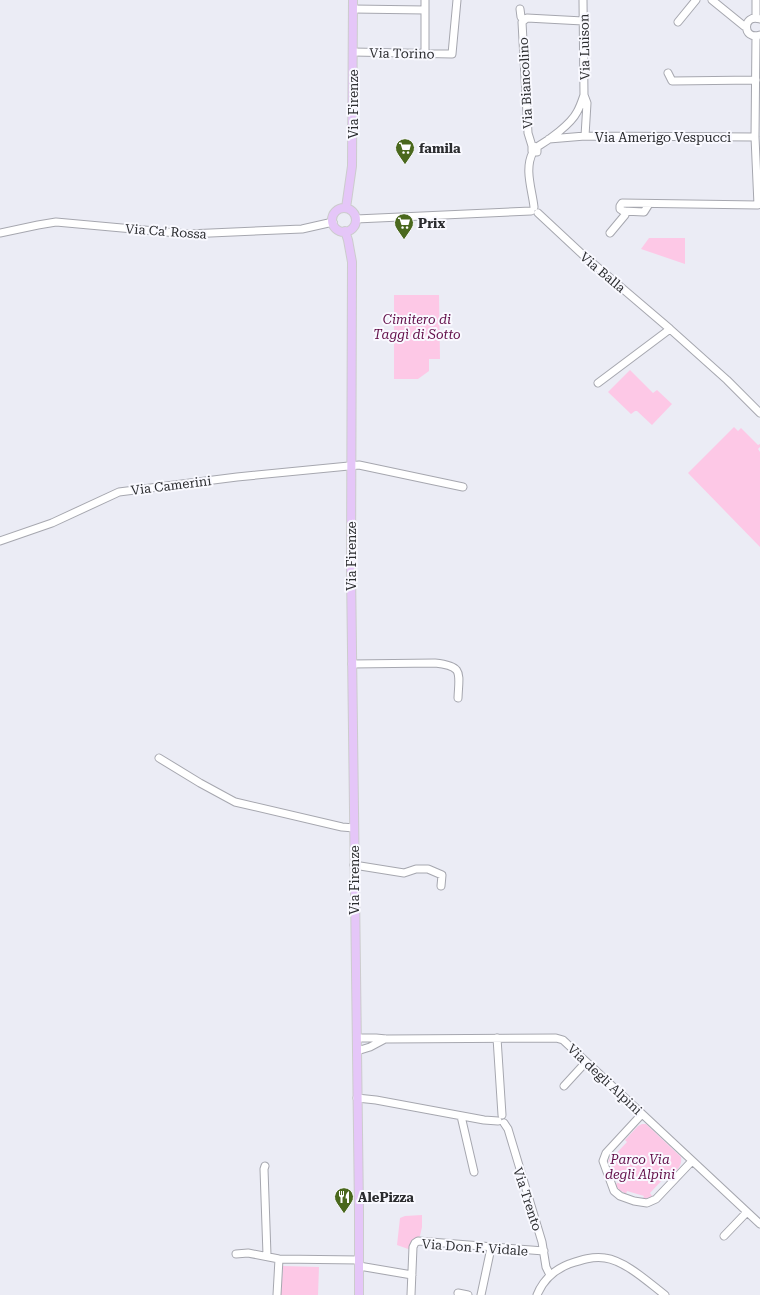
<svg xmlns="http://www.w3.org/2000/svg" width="760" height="1295" viewBox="0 0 760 1295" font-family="'Roboto Serif',serif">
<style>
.green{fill:#fdc8e6}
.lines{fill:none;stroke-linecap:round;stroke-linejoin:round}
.minor-casing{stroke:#a6a7af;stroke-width:9}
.major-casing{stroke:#cccccd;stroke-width:10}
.minor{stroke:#fff;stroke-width:7}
.major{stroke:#e5c6f8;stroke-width:8}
.labels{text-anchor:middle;stroke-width:4;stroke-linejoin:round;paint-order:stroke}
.street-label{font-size:13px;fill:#2b2c2f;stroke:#f9f9ff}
.poi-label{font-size:13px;font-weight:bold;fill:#2b2c2f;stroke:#f9f9ff;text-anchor:start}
.park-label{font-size:13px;font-style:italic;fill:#610d48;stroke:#f9f9ff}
</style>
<rect width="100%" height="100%" fill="#ebecf5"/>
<path class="green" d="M649,238H685V264L641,249Z
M394,295H439L440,359H429V371L418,379H394Z
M630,370L653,393L657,390L672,404L652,425L637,411H635L631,414L608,392Z
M734,427L738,431L741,428L758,445L760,444V447L758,449L760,452V547L688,473Z
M642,1124H646L681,1157C683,1167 674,1173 668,1179L665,1177L650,1193L652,1196L648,1199L643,1198L644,1196L627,1191L626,1194L618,1189L615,1184L618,1183L611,1165H608V1163L610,1157L612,1158L627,1142L625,1140L638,1126Z
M422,1215V1227L420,1236L412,1240L411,1250L397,1245L400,1218L405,1216Z
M283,1266L319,1267L318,1295H281Z"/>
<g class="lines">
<defs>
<path id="minor" d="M712,0L744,26L746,27
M353,9L425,10
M520,9L521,17L524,19
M756,18V0
M760,19C742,13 742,41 760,35
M678,22L696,0
M353,52L452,54L457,0
M425,53V0
M668,73L672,81L756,80
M584,95L587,103L585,136
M549,139L585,136L755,137
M532,146L537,147V152L532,151V146L528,133L522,22L527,18L583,21
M537,147C549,140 571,124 577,112C580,107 582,101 584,95L583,0
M533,152C524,169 532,189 534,207
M649,204L644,212L623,211L620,209V206L622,203L758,205L755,137L756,36
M538,213L582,254L670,329L727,380L760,413
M356,219L531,211
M0,233L38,225L56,222L188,234L302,229L333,222
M610,233L625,215V211
M598,383L670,329
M0,541L52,523L119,492L237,477L359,465L463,487
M352,664L435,663C464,666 459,673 458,698
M159,758L200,783L235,802L342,827L354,828
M354,865L404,873L416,869H428L442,875L441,886
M357,1038H376L386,1039L556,1038L563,1040L760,1224
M497,1038L502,1115
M357,1051L370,1047L385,1039
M564,1086L586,1062
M357,1098L376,1100L484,1120L498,1121
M642,1114L606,1153L603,1161L614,1191L620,1196L634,1201L647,1203L656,1199L692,1161
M461,1116L474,1172
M504,1123L508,1129L542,1242L546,1267L550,1275
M265,1166L264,1169L267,1255
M724,1236L747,1212
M236,1254L248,1253L279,1259L359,1260
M359,1266L412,1275
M458,1293L468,1295
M277,1295L279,1259
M411,1295L413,1247L415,1243L418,1241L544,1251
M481,1295L491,1248
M537,1295C543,1280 554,1270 569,1264C581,1260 593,1256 605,1258C626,1261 649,1283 665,1295"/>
<path id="major" d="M346,208L352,166L353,0
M332 220a12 12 0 1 1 24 0a12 12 0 1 1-24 0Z
M345,231L348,240L352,262L351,570L359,1211V1295"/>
</defs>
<use href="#minor" class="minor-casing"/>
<use href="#major" class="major-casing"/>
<use href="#minor" class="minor"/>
<use href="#major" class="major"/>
</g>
<defs>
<symbol id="supermarket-pin" viewBox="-11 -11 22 30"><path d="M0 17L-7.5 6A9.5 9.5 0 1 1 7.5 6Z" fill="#4a681d" stroke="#f9f9ff"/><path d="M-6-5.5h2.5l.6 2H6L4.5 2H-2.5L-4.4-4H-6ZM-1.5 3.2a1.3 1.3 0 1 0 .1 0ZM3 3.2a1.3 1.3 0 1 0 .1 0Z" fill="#fff"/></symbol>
<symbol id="restaurant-pin" viewBox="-11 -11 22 30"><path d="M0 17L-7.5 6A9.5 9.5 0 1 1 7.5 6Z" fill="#4a681d" stroke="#f9f9ff"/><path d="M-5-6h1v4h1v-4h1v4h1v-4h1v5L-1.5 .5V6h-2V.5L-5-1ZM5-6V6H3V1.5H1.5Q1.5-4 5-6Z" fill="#fff"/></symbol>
</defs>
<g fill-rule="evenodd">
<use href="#supermarket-pin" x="394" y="137" width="22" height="30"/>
<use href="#supermarket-pin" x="393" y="212" width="22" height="30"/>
<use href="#restaurant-pin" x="333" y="1186" width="22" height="30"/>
</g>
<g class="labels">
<g class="street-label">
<text transform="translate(584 47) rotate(-91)" y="5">Via Luison</text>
<text transform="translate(402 53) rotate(1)" y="5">Via Torino</text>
<text transform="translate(525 83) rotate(-93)" y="5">Via Biancolino</text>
<text transform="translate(353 104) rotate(-90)" y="5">Via Firenze</text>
<text x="663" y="142">Via Amerigo Vespucci</text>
<text transform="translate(166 231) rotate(4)" y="5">Via Ca' Rossa</text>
<text transform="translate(603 272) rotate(40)" y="5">Via Balla</text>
<text transform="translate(171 485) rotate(-7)" y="5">Via Camerini</text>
<text transform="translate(351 556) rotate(-90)" y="5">Via Firenze</text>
<text transform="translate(354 880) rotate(-90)" y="5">Via Firenze</text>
<text transform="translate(605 1079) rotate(43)" y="5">Via degli Alpini</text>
<text transform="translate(528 1199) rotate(72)" y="5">Via Trento</text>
<text transform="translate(475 1247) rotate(4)" y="5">Via Don F. Vidale</text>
</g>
<g class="poi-label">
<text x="419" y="153">famila</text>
<text x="418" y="228">Prix</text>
<text x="358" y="1202">AlePizza</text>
</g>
<g class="park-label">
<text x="417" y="324">Cimitero di<tspan x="417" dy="15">Taggì di Sotto</tspan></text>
<text x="640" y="1164">Parco Via<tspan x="640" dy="15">degli Alpini</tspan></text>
</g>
</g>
</svg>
